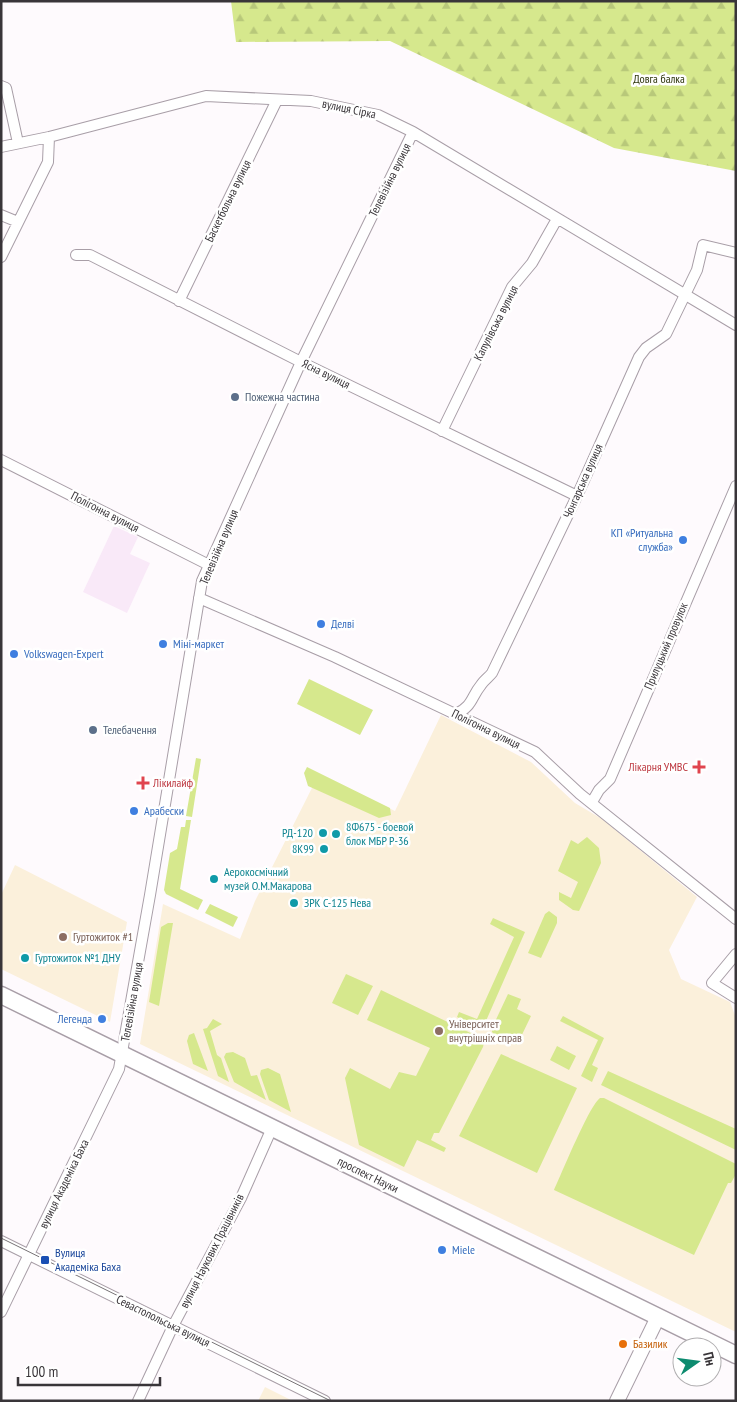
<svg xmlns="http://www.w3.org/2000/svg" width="737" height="1402" viewBox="0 0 737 1402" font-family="'PT Sans Narrow',sans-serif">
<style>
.built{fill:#f9e9f8}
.education{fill:#fbf0db}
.green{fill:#d6e88d}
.forest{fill:url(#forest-firs)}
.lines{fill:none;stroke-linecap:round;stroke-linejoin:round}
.street-casing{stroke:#a89ea7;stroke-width:12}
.secondary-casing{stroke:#a89ea7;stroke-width:16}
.primary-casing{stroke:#a89ea7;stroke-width:19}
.street{stroke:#fff;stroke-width:10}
.secondary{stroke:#fff;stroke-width:14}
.primary{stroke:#fff;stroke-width:16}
.tram{stroke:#777376;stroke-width:1}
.service-dot{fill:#5c6f8a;stroke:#fff;stroke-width:2}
.shop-dot{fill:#3f7fe0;stroke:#fff;stroke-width:2}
.health-dot{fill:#e0444e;stroke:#fff;stroke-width:2}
.culture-dot{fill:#0f9aa8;stroke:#fff;stroke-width:2}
.education-dot{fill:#8d6e63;stroke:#fff;stroke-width:2}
.transit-dot{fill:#1a4fb4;stroke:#fff;stroke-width:2}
.food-dot{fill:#e8710a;stroke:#fff;stroke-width:2}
.labels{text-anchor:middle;stroke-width:5;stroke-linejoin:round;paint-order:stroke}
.park-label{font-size:12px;fill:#2f360d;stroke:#fff}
.street-label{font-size:12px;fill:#393539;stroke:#fff}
.service-label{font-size:12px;fill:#4e5e75;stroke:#fff;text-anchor:start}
.shop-label{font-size:12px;fill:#366cbe;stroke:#fff;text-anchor:start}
.health-label{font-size:12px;fill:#be3a42;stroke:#fff;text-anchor:end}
.culture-label{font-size:12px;fill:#0d838f;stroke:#fff;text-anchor:start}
.education-label{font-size:12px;fill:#785e54;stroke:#fff;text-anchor:start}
.transit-label{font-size:12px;fill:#164399;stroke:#fff;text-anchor:start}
.food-label{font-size:12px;fill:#c56008;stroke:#fff;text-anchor:start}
</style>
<defs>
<pattern id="forest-firs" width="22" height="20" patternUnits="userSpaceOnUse" patternTransform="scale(1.25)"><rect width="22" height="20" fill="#d6e88d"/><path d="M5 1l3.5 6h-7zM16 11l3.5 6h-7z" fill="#b8c87a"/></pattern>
</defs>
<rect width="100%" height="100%" fill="#fefafd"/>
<path class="built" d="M114,526L138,537L130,554L150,563L127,613L83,592Z"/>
<path class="education" d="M441,715L531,762L575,803L602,819L697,897L669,950L681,979L730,1002L736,1018V1332L140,1044L163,904L240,939L255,901L319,774L395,811Z
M15,865L127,922L110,1022L1,969V895Z
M265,1387L293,1401H258Z"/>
<path class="green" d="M309,679L373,710L360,735L297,704Z
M196,758L201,759L192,817L186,816Z
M307,767L390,808L391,815L379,818L308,786L304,773Z
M186,820H191L180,889L203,900L198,910L166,894L164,890L170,853L177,849L181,827H185Z
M587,837L599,848L601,863L581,907L579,911L573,910L559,900V892L571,898L578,882L558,871L571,840L578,844Z
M210,904L238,917L233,927L205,913Z
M549,911L557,917V923L541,958L528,953L545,914Z
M493,918L525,932L482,1030L457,1017L459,1012L477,1019L514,937L490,924Z
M168,923H173L159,1006L149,1002L161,927Z
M346,974L373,986L358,1015L332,1003Z
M381,990L481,1038L484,1042L483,1047L439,1133H434L431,1140L446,1148L444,1152L417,1140L404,1167L359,1145L345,1078L350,1068L390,1089L399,1072L416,1076L430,1048L367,1020Z
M508,994L521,999L517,1009L531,1016L517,1045L497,1037L492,1032V1028Z
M563,1016L604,1038L592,1065L598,1068L592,1082L581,1076L598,1040L560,1021Z
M213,1019L222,1024L210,1031L217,1055L221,1058L229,1082L218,1076L203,1029L207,1028Z
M194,1033L208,1071L193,1064L187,1041L189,1035Z
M557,1046L576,1056L569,1070L550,1060Z
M233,1052L245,1058L251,1076L257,1075L266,1100L234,1082L224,1057L226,1053Z
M501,1054L577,1088L537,1173L459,1136Z
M268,1068L280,1074L291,1112L269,1100L260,1074L261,1070Z
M608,1071L736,1129V1150L601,1085Z
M600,1098H604L736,1164V1174L731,1183H728L694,1255L554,1190C562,1173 589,1106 600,1098Z"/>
<path class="forest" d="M231,1H736V171L614,148L390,41L236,42Z"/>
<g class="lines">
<defs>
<path id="street" d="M1,86L6,88L18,143
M1,147L49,137L206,96L311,101L378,115L413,132L736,325
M1,215L18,222
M76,255H90L301,362L577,496
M1,257L48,162L49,137
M179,301L277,100
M442,431L512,287L532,263L557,219
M1,460L209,565
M199,598L335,657L535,752L580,794L736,919
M456,714C473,706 471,697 481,685C484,680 489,677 492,673L577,496L639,357L646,348L666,334L697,270L703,245L736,253
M592,802L599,790L610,779L736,486
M736,954L712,983L736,998
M1,1241L325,1401
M1,1312L119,1069L150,895L202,581L301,362L413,132
M138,1401L173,1326L241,1198L272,1128"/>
<path id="secondary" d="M617,1401L658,1317"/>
<path id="primary" d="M1,995L736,1355"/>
</defs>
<use href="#street" class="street-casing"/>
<use href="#secondary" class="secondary-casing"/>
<use href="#primary" class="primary-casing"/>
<use href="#street" class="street"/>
<use href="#secondary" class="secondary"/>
<use href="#primary" class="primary"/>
<path class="tram" d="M1,1238L331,1401"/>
</g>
<g class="service-dot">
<circle cx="235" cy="397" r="5"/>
<circle cx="93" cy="730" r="5"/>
</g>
<g class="shop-dot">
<circle cx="683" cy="540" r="5"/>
<circle cx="321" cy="624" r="5"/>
<circle cx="163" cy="644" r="5"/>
<circle cx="14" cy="654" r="5"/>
<circle cx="134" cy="811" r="5"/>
<circle cx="102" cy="1019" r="5"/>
<circle cx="442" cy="1250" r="5"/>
</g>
<g class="health-dot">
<path d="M696.5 759.5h5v5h5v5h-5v5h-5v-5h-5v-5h5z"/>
<path d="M140.5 775.5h5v5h5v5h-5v5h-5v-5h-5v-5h5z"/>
</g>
<g class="culture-dot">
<circle cx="323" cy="833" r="5"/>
<circle cx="336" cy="834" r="5"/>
<circle cx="324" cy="849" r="5"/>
<circle cx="214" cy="879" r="5"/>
<circle cx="294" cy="903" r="5"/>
<circle cx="25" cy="958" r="5"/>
</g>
<g class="education-dot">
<circle cx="63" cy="937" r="5"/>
<circle cx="439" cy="1031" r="5"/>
</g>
<rect class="transit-dot" x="40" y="1255" width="10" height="10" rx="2.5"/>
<circle class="food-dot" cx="623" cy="1344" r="5"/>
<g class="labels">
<g class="park-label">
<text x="659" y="83">Довга балка</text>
</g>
<g class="street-label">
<text transform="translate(349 109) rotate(12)" y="4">вулиця Сірка</text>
<text transform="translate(390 180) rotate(-64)" y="4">Телевізійна вулиця</text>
<text transform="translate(228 201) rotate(-64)" y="4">Баскетбольна вулиця</text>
<text transform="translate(496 323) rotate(-63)" y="4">Капулівська вулиця</text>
<text transform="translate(326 374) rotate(26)" y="4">Ясна вулиця</text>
<text transform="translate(583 481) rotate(-66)" y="4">Чонгарська вулиця</text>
<text transform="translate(105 512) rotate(27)" y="4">Полігонна вулиця</text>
<text transform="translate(219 547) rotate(-67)" y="4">Телевізійна вулиця</text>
<text transform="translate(666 646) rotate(-67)" y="4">Прилуцький провулок</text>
<text transform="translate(486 729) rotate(26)" y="4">Полігонна вулиця</text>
<text transform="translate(132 1002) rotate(-80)" y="4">Телевізійна вулиця</text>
<text transform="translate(368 1175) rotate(26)" y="4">проспект Науки</text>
<text transform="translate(64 1184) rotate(-64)" y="4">вулиця Академіка Баха</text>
<text transform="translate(212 1251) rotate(-63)" y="4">вулиця Наукових Працівників</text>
<text transform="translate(163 1321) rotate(26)" y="4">Севастопольська вулиця</text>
</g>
<g class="service-label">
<text x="245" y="401">Пожежна частина</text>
<text x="103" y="734">Телебачення</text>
</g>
<g class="shop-label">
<text x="673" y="537" text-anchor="end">КП «Ритуальна<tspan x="673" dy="14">служба»</tspan></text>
<text x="331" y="628">Делві</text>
<text x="173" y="648">Міні-маркет</text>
<text x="24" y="658">Volkswagen-Expert</text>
<text x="144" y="815">Арабески</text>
<text x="92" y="1023" text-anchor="end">Легенда</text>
<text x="452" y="1254">Miele</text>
</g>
<g class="health-label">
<text x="688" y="771">Лікарня УМВС</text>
<text x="153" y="787" text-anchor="start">Лікилайф</text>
</g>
<g class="culture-label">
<text x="346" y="831">8Ф675 - боевой<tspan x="346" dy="14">блок МБР Р-36</tspan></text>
<text x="313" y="837" text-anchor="end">РД-120</text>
<text x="314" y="853" text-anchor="end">8К99</text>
<text x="224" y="876">Аерокосмічний<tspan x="224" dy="14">музей О.М.Макарова</tspan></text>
<text x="304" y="907">ЗРК С-125 Нева</text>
<text x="35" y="962">Гуртожиток №1 ДНУ</text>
</g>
<g class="education-label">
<text x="73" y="941">Гуртожиток #1</text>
<text x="449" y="1028">Університет<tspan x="449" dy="14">внутрішніх справ</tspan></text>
</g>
<g class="transit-label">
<text x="55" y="1257">Вулиця<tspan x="55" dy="14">Академіка Баха</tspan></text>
</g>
<g class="food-label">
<text x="633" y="1348">Базилик</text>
</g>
</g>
<rect width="737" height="1402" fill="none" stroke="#393539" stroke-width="5"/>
<g transform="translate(697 1362) rotate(76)"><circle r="24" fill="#ffffff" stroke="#b0aeb0"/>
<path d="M0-4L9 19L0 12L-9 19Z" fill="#0d8b6f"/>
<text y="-8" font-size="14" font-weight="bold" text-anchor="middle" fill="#393539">Пн</text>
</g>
<path d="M18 1377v8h142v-8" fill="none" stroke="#393539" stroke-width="2.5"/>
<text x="25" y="1377" font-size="15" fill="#393539" stroke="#ffffff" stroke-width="4" paint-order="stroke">100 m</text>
</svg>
